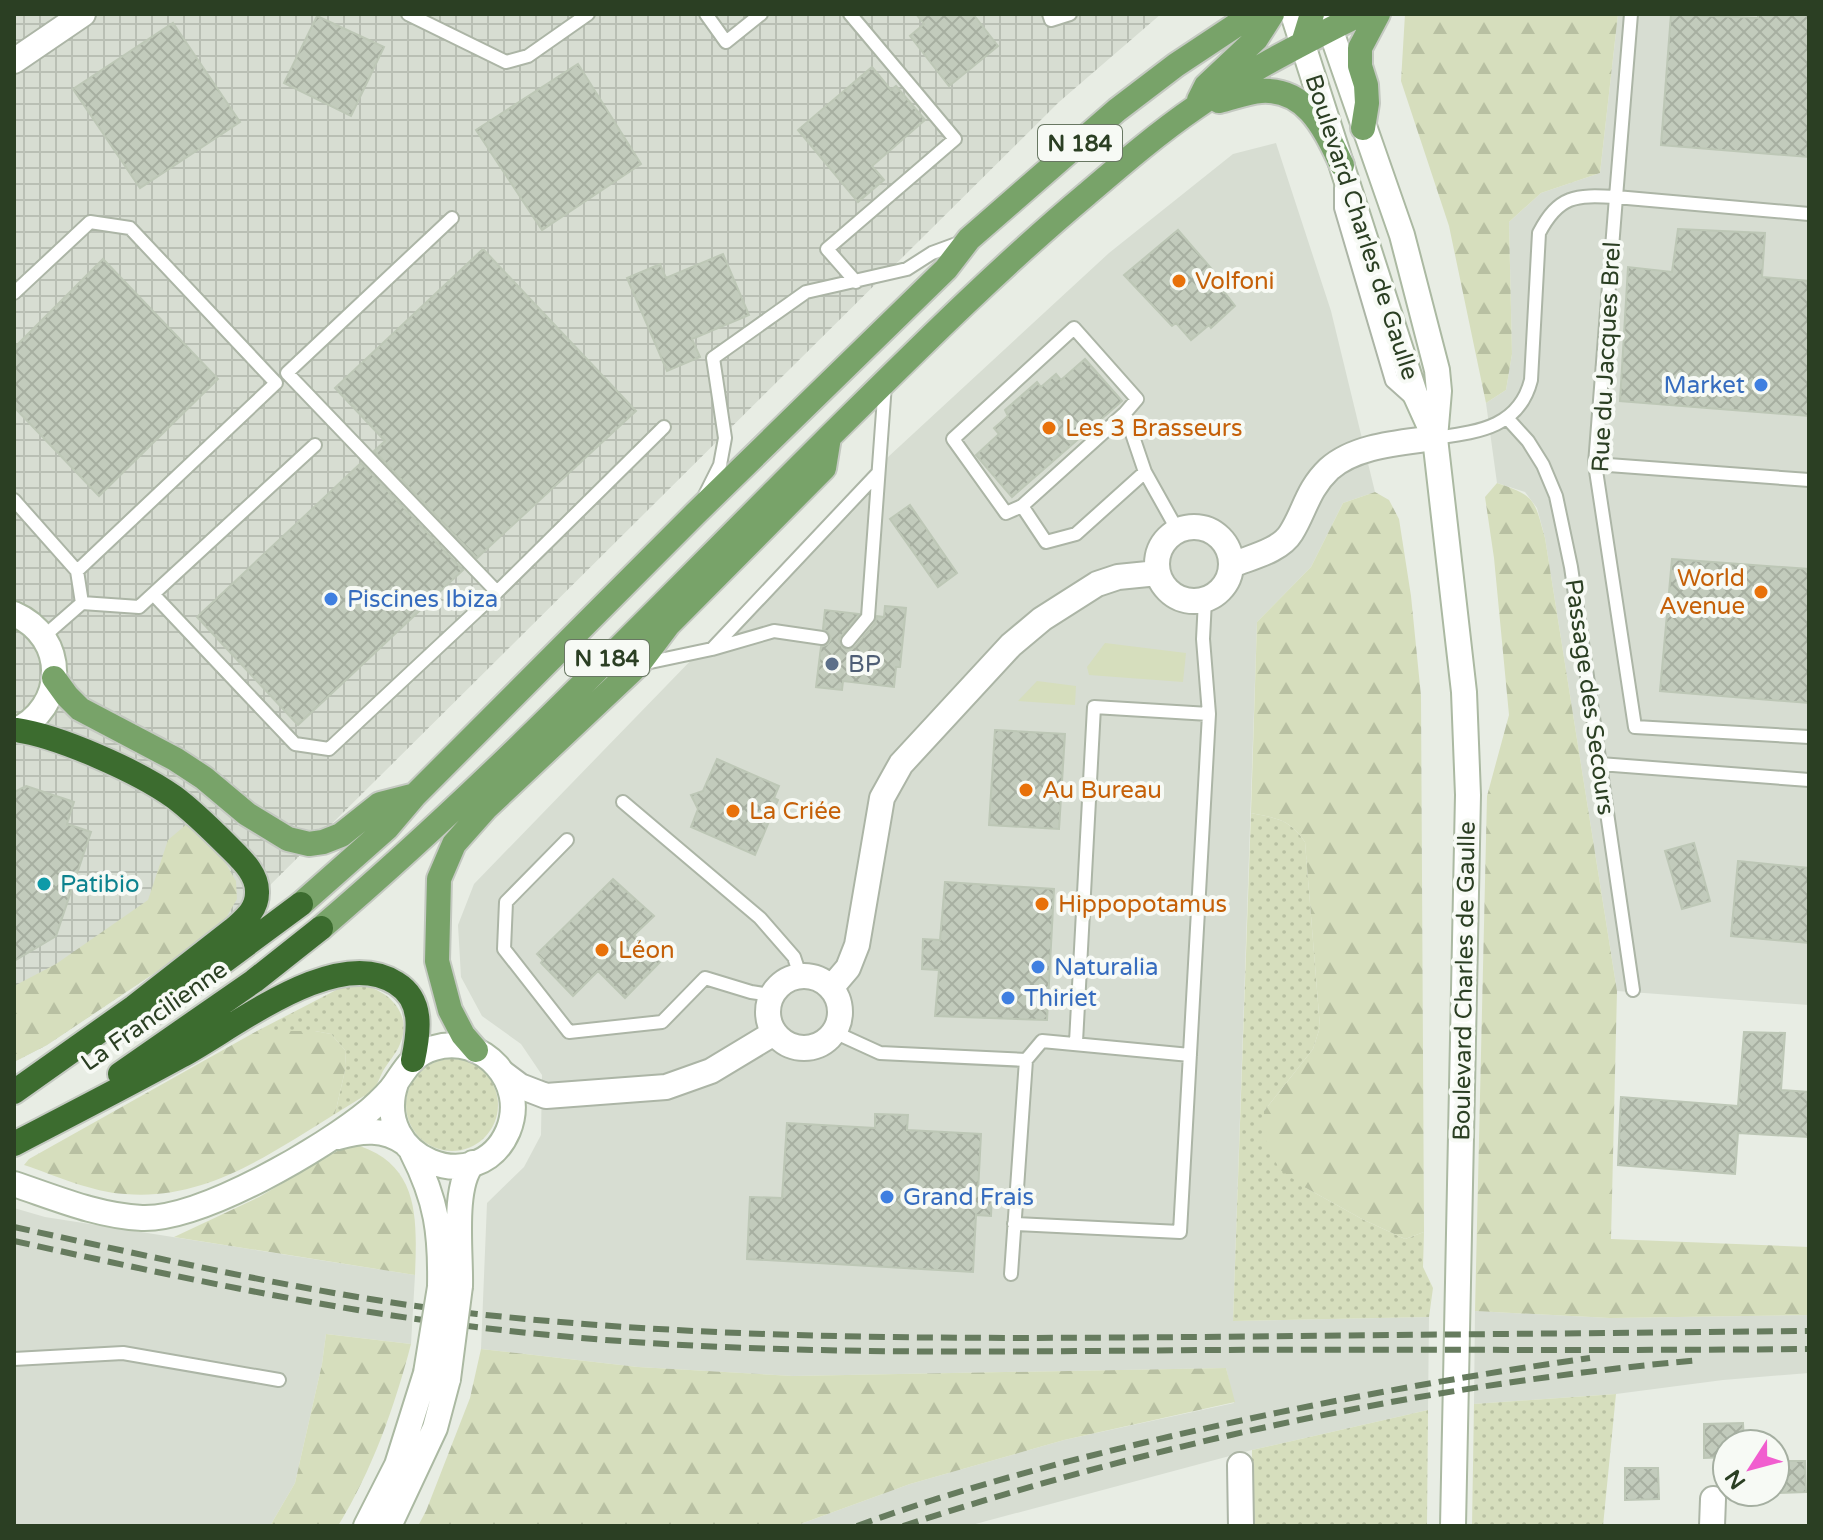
<svg xmlns="http://www.w3.org/2000/svg" width="1823" height="1540" viewBox="0 0 1823 1540" font-family="'Varela Round',sans-serif">
<style>
.built{fill:#d7ddd2}
.industrial{fill:url(#industrial-grid)}
.grass{fill:url(#grass-dots)}
.forest{fill:url(#forest-firs)}
.green{fill:#d6debd}
.building{fill:url(#building-cross-hatch);stroke:#bdc7b6;stroke-width:2}
.lines{fill:none;stroke-linecap:round;stroke-linejoin:round}
.lane-casing{stroke:#acb5a6;stroke-width:16}
.street-casing{stroke:#acb5a6;stroke-width:28}
.secondary-casing{stroke:#abb9a2;stroke-width:28}
.primary-casing{stroke:#c4c9c1;stroke-width:28}
.highway-casing{stroke:#c4c9c1;stroke-width:28}
.lane{stroke:#fff;stroke-width:12}
.street{stroke:#fff;stroke-width:24}
.secondary{stroke:#fff;stroke-width:24}
.primary{stroke:#78a369;stroke-width:24}
.highway{stroke:#3c6c2f;stroke-width:24}
.rail{stroke:#667b5e;stroke-width:6;stroke-dasharray:16 8;stroke-linecap:butt}
.secondary-bridge-casing{stroke:#abb9a2;stroke-width:28;stroke-linecap:butt}
.secondary-bridge{stroke:#fff;stroke-width:24}
.food-dot{fill:#e8710a;stroke:#f7faf5;stroke-width:3}
.shop-dot{fill:#3f7fe0;stroke:#f7faf5;stroke-width:3}
.service-dot{fill:#5c6f8a;stroke:#f7faf5;stroke-width:3}
.culture-dot{fill:#0f9aa8;stroke:#f7faf5;stroke-width:3}
.labels{text-anchor:middle;stroke-width:8;stroke-linejoin:round;paint-order:stroke}
.shield{fill:#f7faf5;stroke:#687762;stroke-width:2}
.shield-label{font-size:22px;font-weight:bold;fill:#2b3f23}
.street-label{font-size:24px;fill:#2b3f23;stroke:#f7faf5}
.food-label{font-size:24px;fill:#c56008;stroke:#f7faf5;text-anchor:start}
.shop-label{font-size:24px;fill:#366cbe;stroke:#f7faf5;text-anchor:start}
.service-label{font-size:24px;fill:#4e5e75;stroke:#f7faf5;text-anchor:start}
.culture-label{font-size:24px;fill:#0d838f;stroke:#f7faf5;text-anchor:start}
</style>
<defs>
<pattern id="industrial-grid" width="8" height="8" patternUnits="userSpaceOnUse" patternTransform="scale(2)"><rect width="8" height="8" fill="#d7ddd2"/><path d="M0 4h8M4 0v8" fill="none" stroke="#b9bfb4"/></pattern>
<pattern id="grass-dots" width="8" height="8" patternUnits="userSpaceOnUse" patternTransform="scale(2)"><rect width="8" height="8" fill="#d6debd"/><path d="M2 2h.1M6 6h.1" fill="none" stroke="#b8c0a2" stroke-width="1.8" stroke-linecap="round"/></pattern>
<pattern id="forest-firs" width="22" height="20" patternUnits="userSpaceOnUse" patternTransform="scale(2)"><rect width="22" height="20" fill="#d6debd"/><path d="M5 1l3.5 6h-7zM16 11l3.5 6h-7z" fill="#b8c0a2"/></pattern>
<pattern id="building-cross-hatch" width="8" height="8" patternUnits="userSpaceOnUse" patternTransform="scale(2)"><rect width="8" height="8" fill="#c2cbbc"/><path d="M0 0l8 8M0 8l8-8" fill="none" stroke="#a7afa1"/></pattern>
</defs>
<rect width="100%" height="100%" fill="#e8ede4"/>
<path class="built" d="M1618,14H1809V1005L1617,991L1545,538L1537,508L1525,492L1497,483L1486,403L1506,390L1512,354L1509,222L1541,193L1600,173Z
M1276,143L1331,311L1375,492L1343,503L1311,567L1257,622L1233,1321L1429,1317L1428,1410L1252,1450L968,1526H795L910,1484L1064,1440L1234,1403L1226,1368L793,1376L638,1367L481,1349L487,1203L524,1167L541,1135L542,1075L521,1044L482,1016L461,977L458,925L474,884L888,457L1109,253L1233,154Z
M14,1208L45,1217L415,1275L411,1344L326,1334L322,1364L295,1483L270,1526H14Z
M1475,1311L1610,1318L1809,1315V1373L1723,1380L1616,1394L1474,1404Z"/>
<path class="industrial" d="M14,14H1161L1059,102L239,916L47,1045L14,1062Z"/>
<path class="grass" d="M1251,813C1276,818 1290,819 1305,842L1320,1027L1313,1049L1264,1111L1306,1188L1362,1219L1405,1239L1424,1232L1423,1267L1433,1288L1429,1317L1233,1321Z
M361,985C389,990 413,1014 400,1044C396,1054 388,1062 383,1071C378,1081 375,1091 368,1100L364,1096L335,1114L346,1066L345,1050L331,1034L315,1031H257L340,988Z
M406 1105a46 46 0 1 1 92 0a46 46 0 1 1-92 0Z
M1616,1394L1603,1526H1472L1474,1404Z
M1428,1410L1427,1526H1251L1252,1450Z"/>
<path class="forest" d="M1405,14H1618L1600,173L1541,193L1509,222L1512,354L1506,390L1486,403L1449,226L1401,81Z
M1497,483C1536,496 1534,499 1545,538L1617,991L1611,1239L1809,1247V1315L1610,1318L1475,1311L1487,796L1509,715L1494,558L1485,497Z
M1375,492L1389,500L1399,519L1411,596L1421,696L1424,1232L1405,1239L1362,1219L1306,1188L1279,1169L1263,1134L1264,1111L1313,1049L1320,1027L1305,842C1290,819 1276,818 1251,813L1257,622L1311,567L1343,503Z
M188,823L223,859L236,881L237,899L219,930L47,1045L14,1062V986L56,964L148,900L168,840Z
M257,1031H315L331,1034L345,1050L346,1066L335,1114C270,1154 205,1201 125,1194C91,1192 57,1176 24,1165L29,1159Z
M360,1146C420,1167 417,1220 415,1275L174,1237L259,1197L344,1147Z
M326,1334L411,1344C395,1406 372,1471 338,1526H270L295,1483L322,1364Z
M481,1349L638,1367L793,1376L1226,1368L1235,1402L1064,1440L910,1484L795,1526H418L426,1511L470,1398Z"/>
<path class="green" d="M1105,643L1186,653L1183,682L1089,675L1087,667Z
M1037,681L1076,686L1075,705L1018,701Z"/>
<path class="building" d="M916,14H973L998,46L949,86L910,36L924,24Z
M1671,14L1758,18V14H1809V157L1661,145Z
M317,16L384,47L351,116L284,83Z
M173,23L240,122L140,188L73,89Z
M578,64L641,164L542,230L476,130Z
M872,67L891,90L896,86L925,120L872,166L884,180L858,202L798,130Z
M1678,229L1765,233L1762,277L1809,281V416L1620,401L1628,267L1672,272Z
M1178,230L1223,282L1219,285L1235,306L1211,328L1209,325L1191,340L1176,323L1172,326L1124,275Z
M483,249L636,411L477,558L374,451L385,441L335,388Z
M723,254L749,315L692,339L700,357L667,371L627,278L660,264L666,278Z
M103,259L218,379L99,496L14,407V348Z
M1085,359L1122,401L1012,497L976,455L999,434L994,428L1008,416L1005,410L1037,382L1041,387L1056,374L1061,380Z
M361,463L463,570L298,725L197,617Z
M910,505L957,573L938,587L890,519Z
M1672,559L1809,569V703L1660,691Z
M885,606L906,608L900,667H896L894,687L843,681L842,690L816,687L821,647L828,644L831,639L828,632L823,629L825,610L859,614L839,639L842,647L847,650L855,647L875,623L877,616L884,617Z
M995,730L1065,734L1059,829L989,825Z
M717,759L779,786L774,798L778,800L755,855L691,827L698,809L691,795L703,791Z
M26,786L74,802L67,824L91,832L56,936L14,961V792Z
M1694,843L1710,901L1682,909L1665,851Z
M1738,861L1809,868V943L1731,936Z
M613,879L654,916L634,935L661,961L625,998L598,971L573,996L541,963L543,960L537,954Z
M945,882L1054,889L1047,1020L935,1016L939,970L922,969L923,939L940,940Z
M1744,1032L1785,1033L1781,1090L1809,1092L1808,1137L1738,1133L1735,1174L1618,1165L1621,1097L1738,1106Z
M875,1114L908,1115L907,1130L981,1134L978,1192L992,1193L991,1216L976,1215L973,1272L747,1259L750,1197L782,1198L787,1123L875,1128Z
M1743,1423L1744,1444H1727V1457L1704,1458V1424Z
M1775,1461H1805L1806,1492L1775,1493Z
M1625,1468H1658L1659,1499L1625,1500Z"/>
<g class="lines">
<defs>
<path id="lane" d="M408,14L506,62L528,56L588,14
M706,14L726,42L761,14
M850,14L955,139L827,249L856,282
M1049,14L1051,20L1070,14
M1341,188V208L1392,381L1411,398
M1809,214L1616,197L1595,464L1635,727L1809,737
M452,218L287,373L497,592
M14,293L90,222L130,228L276,383L77,571L82,603
M1508,419L1528,441L1543,465L1556,496L1571,567L1633,990
M1435,438C1477,432 1519,428 1531,380L1539,233C1559,195 1575,195 1616,197L1631,14
M1595,464L1809,480
M1145,472L1125,413L1137,399L1074,328L953,439L1006,513L1022,506L1046,542L1076,534L1145,472L1178,531
M705,495L720,465L725,438L713,358L806,292L907,269L932,253L962,242
M14,500L77,571
M1022,506L1125,413
M153,594L295,744L329,749L497,592L664,427
M43,637L82,603L139,607L315,445
M848,641L868,617L885,384
M712,649L878,473
M641,664L712,649L774,631L822,638
M1600,764L1809,780
M623,802L760,918L794,957L800,975
M567,840L506,902L504,949L569,1032L662,1022L705,978L751,992L771,995
M834,1032L880,1053L1026,1060L1011,1274
M1076,1042L1094,707L1209,714
M1026,1060L1042,1041L1190,1055
M1014,1224L1180,1232L1209,714L1203,639L1205,600
M14,1359L123,1353L279,1380"/>
<path id="street" d="M14,61L83,14
M1157 564a37 37 0 1 1 74 0a37 37 0 1 1-74 0Z
M1232,565C1251,557 1280,551 1291,533C1305,511 1307,490 1329,469C1356,445 1401,443 1435,438
M768 1012a36 36 0 1 1 72 0a36 36 0 1 1-72 0Z
M831,988L848,968L857,945L882,798L901,764L1011,645L1042,619L1097,584L1118,577L1158,573
M504,1074L520,1086L546,1096L666,1087L711,1071L774,1033
M1240,1465L1241,1526
M1712,1526L1713,1499"/>
<path id="secondary" d="M1293,14L1415,394L1434,436
M1325,14L1402,235L1437,370L1439,391L1435,438L1464,692L1468,795L1453,1526
M14,614C68,637 67,708 14,731
M338,1137C362,1130 384,1128 405,1143
M412,1152C437,1201 441,1233 440,1287
M14,1184C56,1198 98,1216 142,1218C202,1220 324,1148 370,1110C378,1103 389,1093 395,1084C406,1068 413,1054 434,1048C483,1033 528,1083 508,1131C478,1201 370,1159 396,1083
M460,1286C461,1254 452,1186 473,1163
M366,1526L397,1465L426,1373
M389,1526L435,1428L448,1379"/>
<path id="primary" d="M1303,43L1312,14
M1199,100L1206,86L1256,39L1272,14
M1219,101C1232,98 1247,92 1261,91C1307,88 1325,130 1342,165
M1363,128L1367,103L1366,85L1360,66V48L1378,14
M54,678L67,696L80,709L175,759L204,778L247,814L288,839L309,844L323,842L341,835L380,804L415,795
M301,904L387,828L415,795L695,514L946,269L969,239L1117,110L1176,65L1253,14
M321,928C498,777 658,607 823,443C909,358 994,272 1087,194C1122,164 1158,133 1196,107C1247,71 1304,43 1360,14
M476,1050L463,1035L450,1010L437,961L439,879L454,844L486,808L638,665L668,625L824,468L829,437"/>
<path id="highway" d="M124,1030L157,1011L301,904
M120,1074L254,981L321,928
M14,1092L134,1007L235,928C246,918 257,909 257,893C258,874 241,859 229,847C212,830 193,811 174,797C139,772 59,736 16,730
M14,1144C70,1115 126,1086 181,1056C234,1028 336,944 396,983C424,1000 419,1032 413,1060"/>
</defs>
<use href="#lane" class="lane-casing"/>
<use href="#street" class="street-casing"/>
<use href="#secondary" class="secondary-casing"/>
<use href="#primary" class="primary-casing"/>
<use href="#highway" class="highway-casing"/>
<use href="#lane" class="lane"/>
<use href="#street" class="street"/>
<use href="#secondary" class="secondary"/>
<use href="#primary" class="primary"/>
<use href="#highway" class="highway"/>
<path class="rail" d="M14,1227C167,1260 321,1296 477,1314C715,1340 954,1339 1193,1337C1398,1335 1604,1333 1809,1331
M14,1241C164,1274 315,1307 468,1326C711,1357 957,1352 1202,1350C1404,1349 1607,1351 1809,1349
M857,1526C960,1488 1066,1461 1172,1436C1310,1404 1449,1378 1590,1358
M903,1526C1160,1442 1431,1384 1700,1360"/>
<defs>
<path id="secondary-bridge" d="M426,1373L440,1287
M448,1379L460,1286"/>
</defs>
<use href="#secondary-bridge" class="secondary-bridge-casing"/>
<use href="#secondary-bridge" class="secondary-bridge"/>
</g>
<g class="food-dot">
<circle cx="1179" cy="281" r="8"/>
<circle cx="1049" cy="428" r="8"/>
<circle cx="1761" cy="592" r="8"/>
<circle cx="1026" cy="790" r="8"/>
<circle cx="733" cy="811" r="8"/>
<circle cx="1042" cy="904" r="8"/>
<circle cx="602" cy="950" r="8"/>
</g>
<g class="shop-dot">
<circle cx="1761" cy="385" r="8"/>
<circle cx="331" cy="599" r="8"/>
<circle cx="1038" cy="967" r="8"/>
<circle cx="1008" cy="998" r="8"/>
<circle cx="887" cy="1197" r="8"/>
</g>
<circle class="service-dot" cx="832" cy="664" r="8"/>
<circle class="culture-dot" cx="44" cy="884" r="8"/>
<g class="labels">
<g class="shield">
<rect x="1038" y="125" width="84" height="36" rx="6"/>
<rect x="565" y="640" width="84" height="36" rx="6"/>
</g>
<g class="shield-label">
<text x="1080" y="151">N 184</text>
<text x="607" y="666">N 184</text>
</g>
<g class="street-label">
<text transform="translate(1362 227) rotate(72)" y="8">Boulevard Charles de Gaulle</text>
<text transform="translate(1606 357) rotate(-87)" y="8">Rue du Jacques Brel</text>
<text transform="translate(1590 697) rotate(82)" y="8">Passage des Secours</text>
<text transform="translate(1464 981) rotate(-89)" y="8">Boulevard Charles de Gaulle</text>
<text transform="translate(154 1016) rotate(-35)" y="8">La Francilienne</text>
</g>
<g class="food-label">
<text x="1195" y="289">Volfoni</text>
<text x="1065" y="436">Les 3 Brasseurs</text>
<text x="1745" y="586" text-anchor="end">World<tspan x="1745" dy="28">Avenue</tspan></text>
<text x="1042" y="798">Au Bureau</text>
<text x="749" y="819">La Criée</text>
<text x="1058" y="912">Hippopotamus</text>
<text x="618" y="958">Léon</text>
</g>
<g class="shop-label">
<text x="1745" y="393" text-anchor="end">Market</text>
<text x="347" y="607">Piscines Ibiza</text>
<text x="1054" y="975">Naturalia</text>
<text x="1024" y="1006">Thiriet</text>
<text x="903" y="1205">Grand Frais</text>
</g>
<g class="service-label">
<text x="848" y="672">BP</text>
</g>
<g class="culture-label">
<text x="60" y="892">Patibio</text>
</g>
</g>
<rect width="1823" height="1540" fill="none" stroke="#2b3f23" stroke-width="32"/>
<g transform="translate(1751 1468) rotate(234)"><circle r="38" fill="#f7faf5" stroke="#a5afa1" stroke-width="2"/>
<path d="M0-6L14 30L0 20L-14 30Z" fill="#f15ecf"/>
<text y="-12" font-size="22" font-weight="bold" text-anchor="middle" fill="#2b3f23">N</text>
</g>
</svg>
